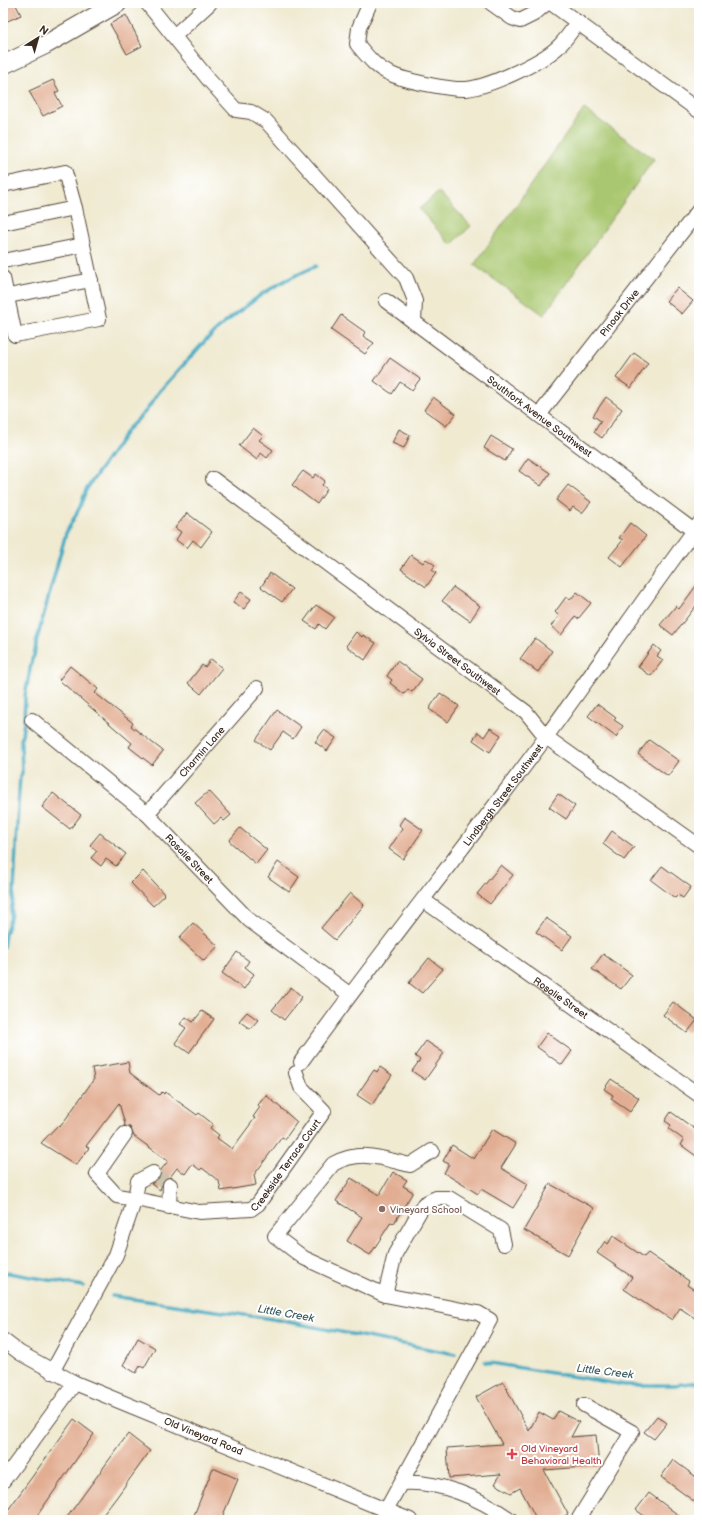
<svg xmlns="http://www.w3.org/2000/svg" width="702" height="1523" viewBox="0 0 702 1523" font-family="'Balsamiq Sans',sans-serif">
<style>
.green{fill:#a9c76f;stroke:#727846}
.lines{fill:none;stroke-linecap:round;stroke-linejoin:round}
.stream{stroke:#43aac2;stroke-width:3.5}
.building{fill:#e2ae93}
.minor-tunnel{stroke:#ccc4ad;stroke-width:14;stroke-dasharray:14 7;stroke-linecap:butt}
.minor-casing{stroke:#564739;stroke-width:16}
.major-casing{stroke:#564739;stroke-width:20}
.minor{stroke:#fff;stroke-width:14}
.major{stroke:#fff;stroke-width:18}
.education-dot{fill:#8d6e63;stroke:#fff;stroke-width:1.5}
.health-dot{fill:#e0444e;stroke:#fff;stroke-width:1.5}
.labels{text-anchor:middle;stroke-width:4;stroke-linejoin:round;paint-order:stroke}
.street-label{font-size:10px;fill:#3b2a1e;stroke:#fff}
.education-label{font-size:10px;fill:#785e54;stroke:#fff;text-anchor:start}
.health-label{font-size:10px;fill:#be3a42;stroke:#fff;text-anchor:start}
.water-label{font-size:11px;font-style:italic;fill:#3e5d60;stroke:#fff}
</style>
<rect width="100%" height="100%" fill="#fff"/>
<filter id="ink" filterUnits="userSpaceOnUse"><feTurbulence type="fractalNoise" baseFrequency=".025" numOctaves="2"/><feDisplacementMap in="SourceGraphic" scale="8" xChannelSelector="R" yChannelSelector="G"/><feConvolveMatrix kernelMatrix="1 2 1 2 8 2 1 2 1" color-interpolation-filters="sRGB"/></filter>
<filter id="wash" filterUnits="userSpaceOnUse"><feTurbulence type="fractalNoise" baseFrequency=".012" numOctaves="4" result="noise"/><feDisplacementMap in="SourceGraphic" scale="16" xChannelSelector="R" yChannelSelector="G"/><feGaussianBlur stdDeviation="0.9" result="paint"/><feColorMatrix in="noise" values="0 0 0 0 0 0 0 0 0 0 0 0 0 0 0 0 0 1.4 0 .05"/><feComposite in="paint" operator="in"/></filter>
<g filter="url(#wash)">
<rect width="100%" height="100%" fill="#f0ead1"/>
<path class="green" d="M584,109L654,159L544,315L474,265Z
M439,192L471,226L451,245L419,209Z"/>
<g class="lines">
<path class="stream" d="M3,947L5,934L10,919L14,892L17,823L20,776L22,774L21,741L24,722L25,696L32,659L34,656L37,639L66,533L80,507L86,490L128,429L146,411L159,392L205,341L227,321L262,294L286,280L316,266
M3,1272L83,1286
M112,1296L273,1319L455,1354
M485,1362L625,1385H674L699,1382"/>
</g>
<g id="blocks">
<path class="building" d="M11,3H15L21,15L3,23V7Z
M126,15L142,46L127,54L110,24Z
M53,80L59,91L55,93L62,106L43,116L29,91Z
M677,288L693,301L682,314L666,301Z
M341,315L365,332L363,336L374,343L365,354L331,330Z
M634,353L648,363L631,388L616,378Z
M390,358L420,379L412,390L400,382L392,394L374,381Z
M433,397L456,414L446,426L424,410Z
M606,397L622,409L602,438L594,432L601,421L593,416Z
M253,428L263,436L259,440L273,450L267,458L261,453L257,460L239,446Z
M399,429L410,435L404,448L392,443Z
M491,436L512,449L505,461L484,448Z
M528,458L550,473L541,486L519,471Z
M303,471L313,478L316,474L325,481L322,485L327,489L317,504L292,485Z
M568,485L591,502L582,513L573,507L570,511L556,500Z
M187,513L212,532L201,547L193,540L187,548L176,540L181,532L175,528Z
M630,523L646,536L622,567L609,557L623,540L619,538Z
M411,555L423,563L426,559L435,565L432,570L436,573L426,587L401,569Z
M270,573L292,589L282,602L261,587Z
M699,582V602L673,635L660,625L676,606L679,609Z
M453,587L480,606L470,621L442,601Z
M241,592L251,599L244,609L233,602Z
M577,592L591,603L578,619L575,617L561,635L551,626L559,616L555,612L566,597L570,600Z
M316,605L334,617L325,629L319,624L316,629L304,621Z
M356,632L362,637L363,635L376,643L365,660L346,646Z
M535,638L552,651L538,672L520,659Z
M654,645L661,651L657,656L663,660L651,676L638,667Z
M211,659L222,668L201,694L188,683L202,665L205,667Z
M397,661L422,679L412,692L408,689L404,694L390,683L392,680L387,676Z
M70,666L98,689L95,693L133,723L131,726L163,751L152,765L129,747L132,743L59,680Z
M440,693L459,706L448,722L429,709Z
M597,704L616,718L614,720L623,726L616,737L588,716Z
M277,710L301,727L293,739L283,732L270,750L256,740Z
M490,728L501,735L490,752L473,740L478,732L484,737Z
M324,730L336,738L327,751L315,742Z
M649,740L679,761L668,776L638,754Z
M209,791L231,815L224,821L221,818L214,824L195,803Z
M53,793L81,815L70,829L42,807Z
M558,794L575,806L566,819L549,807Z
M404,817L423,830L403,859L389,849L403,828L399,825Z
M240,828L267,850L256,864L229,841Z
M612,831L634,847L624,860L603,844Z
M100,833L126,854L116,866L106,859L101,866L91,858L97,851L90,845Z
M278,862L299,877L289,892L268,877Z
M501,865L513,875L490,904L477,894Z
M662,866L691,887L683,898L678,895L675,898L651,880Z
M143,871L165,895L153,906L131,883Z
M350,893L364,905L335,940L321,928Z
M546,918L572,936L562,950L536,932Z
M193,923L218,946L204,961L179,938Z
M237,952L249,961L245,967L254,974L244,989L222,973Z
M603,954L632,975L621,989L592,969Z
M429,958L443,969L422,993L409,983Z
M291,987L302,997L284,1020L272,1010Z
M673,1002L697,1020L687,1033L663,1015Z
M202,1011L214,1019L189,1053L175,1043L186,1028L180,1024L186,1017L193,1022Z
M247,1012L258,1020L250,1029L239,1021Z
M547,1033L572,1051L562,1065L537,1047Z
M426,1041L444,1053L425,1080L412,1071L420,1060L415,1056Z
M128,1062L130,1073L159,1095L162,1092L164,1094L165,1092L197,1115L199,1113L213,1124L210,1128L219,1135L217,1138L232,1149L255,1118L253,1117L260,1107L258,1105L266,1095L297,1122L285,1139L282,1137L254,1175L256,1185L221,1191L219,1181L202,1168L200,1170L192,1164L185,1174L177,1168L170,1177L163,1180L160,1190L151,1184L160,1178L161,1170L168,1161L134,1136L130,1127L124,1126L125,1124L119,1103L86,1146L89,1148L76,1165L41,1143L58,1125L60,1127L94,1079L92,1068Z
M380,1067L392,1075L372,1105L357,1095L374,1070L377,1072Z
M611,1079L639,1098L630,1112L611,1099L613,1095L604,1089Z
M671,1112L699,1132V1158L681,1145L684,1140L669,1129L671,1125L665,1121Z
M492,1129L516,1144L501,1168L528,1184L513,1208L481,1189L478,1194L444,1173L449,1164L443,1161L452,1145L474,1159Z
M393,1172L407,1180L403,1186L413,1192L394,1223L391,1222L370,1255L347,1241L362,1217L336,1201L351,1178L379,1195Z
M550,1184L594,1208L568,1255L524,1230Z
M613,1236L644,1257L648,1253L689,1281L687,1285L699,1293V1321L680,1308L672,1320L657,1310L656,1311L624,1289L632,1277L597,1253L605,1241L608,1244Z
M138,1338L155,1348L144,1368L140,1366L136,1373L123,1365Z
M503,1382L529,1431L539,1412L553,1420L558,1411L579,1422L571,1437L596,1435L599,1466L544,1470L568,1514L558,1520H537L520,1488L511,1493L495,1484L501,1474L449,1478L447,1448L502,1444L476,1397Z
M657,1416L667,1423L654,1439L644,1432Z
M74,1419L94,1434L34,1520H3V1517Z
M128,1434L150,1451L116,1498L99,1520H65Z
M673,1460L699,1479V1505L661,1477Z
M213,1468L238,1479L221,1520H192Z
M649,1493L685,1520H650L636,1510Z"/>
</g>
</g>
<g filter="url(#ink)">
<use href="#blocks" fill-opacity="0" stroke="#564739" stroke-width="1"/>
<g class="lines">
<path class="minor-tunnel" d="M153,1173L170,1185"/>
<defs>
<g id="minor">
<path d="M147,3L209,80L236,110L251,112L266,121L406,278L415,301L414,322"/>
<path d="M370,3L359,28L357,44C367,56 376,68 391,74C405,81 451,90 466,89C489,87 540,63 557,48C565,41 572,30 578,22"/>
<path d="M491,3L512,18L520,21L534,14L547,3"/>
<path d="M551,3L699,111"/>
<path d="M174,36L210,3"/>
<path d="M3,185L65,172L75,208L99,319L15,335L3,278"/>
<path d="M3,223L75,208"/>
<path d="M3,261L83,245"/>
<path d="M3,297L91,280"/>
<path id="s1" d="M386,301L694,531"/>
<path id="s2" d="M539,415L699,210"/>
<path id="s3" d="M213,479L526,712L546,737L699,846"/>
<path id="s4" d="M32,720L147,814L249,920L349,994"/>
<path id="s5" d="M147,814L257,688"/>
<path id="s6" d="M423,900L699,1095"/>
<path id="s7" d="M301,1062C380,952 466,846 546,737C598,666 647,594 699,524"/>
<path d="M125,1134L97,1174L117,1196L135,1199L138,1181L153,1173"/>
<path d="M169,1207L170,1185"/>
<path d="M385,1295L395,1254L424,1204L436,1198H449L501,1230L504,1244"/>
<path id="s8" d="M3,1340L20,1353L75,1383L410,1520"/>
<path id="s9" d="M52,1372L116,1255L135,1199L199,1212L251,1209L258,1204L324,1111L301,1087L296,1073"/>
<path d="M3,1481L75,1383"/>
<path d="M401,1483C439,1480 480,1498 511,1520"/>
<path d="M386,1510L490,1320L478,1313L385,1295L304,1258L275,1236L333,1164C361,1149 381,1158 410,1165L432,1151"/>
<path d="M578,1520L632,1432L584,1405"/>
</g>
<path id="major" d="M3,65L45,45L118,3"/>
</defs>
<use href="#minor" class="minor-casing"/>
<use href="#major" class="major-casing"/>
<use href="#minor" class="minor"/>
<use href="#major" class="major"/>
</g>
</g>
<circle class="education-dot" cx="382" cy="1209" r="4"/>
<path class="health-dot" d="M510 1448h4v4h4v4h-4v4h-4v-4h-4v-4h4z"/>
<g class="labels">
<g class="street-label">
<text dy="4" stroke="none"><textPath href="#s2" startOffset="130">Pinoak Drive</textPath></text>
<text dy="4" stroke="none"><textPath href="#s1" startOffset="192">Southfork Avenue Southwest</textPath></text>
<text dy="4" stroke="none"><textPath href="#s3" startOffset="305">Sylvia Street Southwest</textPath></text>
<text dy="4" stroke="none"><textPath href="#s5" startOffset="83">Charmin Lane</textPath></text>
<text dy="4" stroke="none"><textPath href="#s7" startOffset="335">Lindbergh Street Southwest</textPath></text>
<text dy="4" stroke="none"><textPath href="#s4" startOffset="210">Rosalie Street</textPath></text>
<text dy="4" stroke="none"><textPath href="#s6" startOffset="169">Rosalie Street</textPath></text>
<text dy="4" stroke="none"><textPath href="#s9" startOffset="366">Creekside Terrace Court</textPath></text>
<text dy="4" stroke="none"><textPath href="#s8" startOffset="223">Old Vineyard Road</textPath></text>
</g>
<g class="education-label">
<text x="390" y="1213">Vineyard School</text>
</g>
<g class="health-label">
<text x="521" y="1452">Old Vineyard<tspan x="521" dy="12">Behavioral Health</tspan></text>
</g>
<g class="water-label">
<text transform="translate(286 1313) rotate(10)" y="4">Little Creek</text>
<text transform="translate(605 1371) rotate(7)" y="4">Little Creek</text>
</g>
</g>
<rect width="702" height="1523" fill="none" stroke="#fff" stroke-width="16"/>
<g transform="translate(38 38) rotate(37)" stroke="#ffffff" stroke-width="3" paint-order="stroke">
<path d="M0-3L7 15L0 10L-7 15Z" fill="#3b2a1e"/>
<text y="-6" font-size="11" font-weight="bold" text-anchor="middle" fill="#3b2a1e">N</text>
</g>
</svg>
